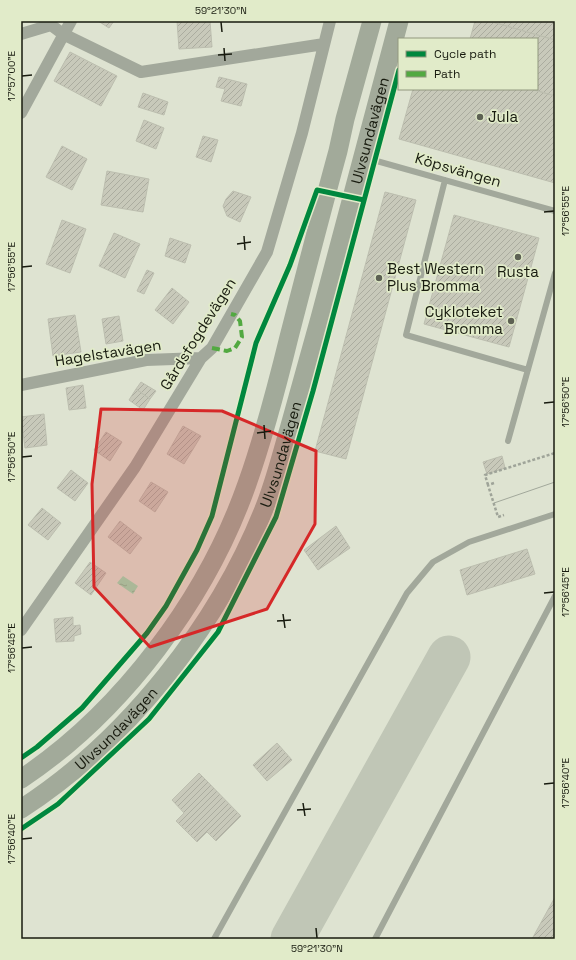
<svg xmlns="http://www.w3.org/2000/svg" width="576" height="960" viewBox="0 0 576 960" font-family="'Space Grotesk',sans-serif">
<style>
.water{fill:url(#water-ripples)}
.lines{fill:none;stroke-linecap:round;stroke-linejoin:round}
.taxiway{stroke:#c0c6b6;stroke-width:43}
.building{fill:url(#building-hatch);stroke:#bcbeaf}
.path{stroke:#9fa499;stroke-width:2.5;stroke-dasharray:3 2;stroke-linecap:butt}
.lane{stroke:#a2a89b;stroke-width:6}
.street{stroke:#a2a89b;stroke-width:12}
.primary{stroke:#a2aa9a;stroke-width:19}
.tram{stroke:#a2a89b;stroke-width:1}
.quiet{stroke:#52a941;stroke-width:4;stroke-dasharray:8 4;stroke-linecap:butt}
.cycleway-casing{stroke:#e1ebc9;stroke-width:8}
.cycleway{stroke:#00873e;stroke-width:5}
.marked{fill:#d62828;fill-opacity:0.2;stroke:#d62828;stroke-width:3;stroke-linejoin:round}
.ticks{fill:none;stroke:#181b0f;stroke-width:1.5}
.poi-dot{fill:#5d6153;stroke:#e1ebc9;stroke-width:1.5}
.labels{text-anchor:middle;stroke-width:3.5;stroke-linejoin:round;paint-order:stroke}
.poi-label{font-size:15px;fill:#181b0f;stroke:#e1ebc9;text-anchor:start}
.street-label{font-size:15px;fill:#181b0f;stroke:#e1ebc9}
.neatline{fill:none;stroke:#181b0f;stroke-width:1.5}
.ticks-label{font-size:10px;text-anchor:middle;fill:#181b0f}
</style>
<defs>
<pattern id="water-ripples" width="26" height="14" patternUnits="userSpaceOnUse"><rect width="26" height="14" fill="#a0ddb5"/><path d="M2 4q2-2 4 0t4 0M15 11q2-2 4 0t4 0" fill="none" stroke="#89bd9a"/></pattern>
<pattern id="building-hatch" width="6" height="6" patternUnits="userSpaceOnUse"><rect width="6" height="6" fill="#c8c9ba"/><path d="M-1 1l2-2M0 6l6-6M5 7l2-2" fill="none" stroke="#abac9f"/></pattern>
</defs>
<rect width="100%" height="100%" fill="#dee3d1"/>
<path class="water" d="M123,576L138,586L133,594L117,583Z"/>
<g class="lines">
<path class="taxiway" d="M292,939L449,657"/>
</g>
<path class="building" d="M98,21H114L109,28Z
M177,21H210L212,47L179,49Z
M475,21H489L555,40V96L531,89H537V39H470Z
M489,21H555V40Z
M70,52L117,76L101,106L54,81Z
M219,77L247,84L241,106L221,101L225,89L216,87Z
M413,89H531L555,96V183L399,139Z
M143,93L168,102L164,115L138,107Z
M144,120L164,128L156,149L136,141Z
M203,136L218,140L211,162L196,157Z
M62,146L87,159L72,190L46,177Z
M107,171L149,179L143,212L101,205Z
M233,191L251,197L240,222L227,216L223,206L226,199Z
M385,192L416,200L346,459L315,451Z
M454,215L539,238L509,347L424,324Z
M62,220L86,229L70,273L46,264Z
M114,233L140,244L125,278L99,266Z
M170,238L191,245L185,263L165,256Z
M147,270L154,273L144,294L137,291Z
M172,288L189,302L173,324L155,310Z
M75,315L81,352L53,356L48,319Z
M119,316L123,341L106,344L102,319Z
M141,382L156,391L150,399L136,389Z
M83,385L86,408L69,410L66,388Z
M136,389L150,399L143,410L129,400Z
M44,414L47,445L25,448L21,417Z
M183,426L201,436L184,464L167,454Z
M106,432L122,442L110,461L94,450Z
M502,456L505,468L487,474L483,462Z
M71,470L88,483L75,501L57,488Z
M151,482L168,492L155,512L139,501Z
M42,508L61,523L48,540L28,525Z
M120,521L142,538L130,554L108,537Z
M336,526L350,548L318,570L304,550Z
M527,549L535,574L467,595L460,570Z
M90,562L106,573L91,595L75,583Z
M73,617V626L80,625L81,634L74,636V641L56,642L54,619Z
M277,743L292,760L267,781L253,765Z
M199,773L241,816L216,841L207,832L197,842L176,821L184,813L172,800Z
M555,897V934L552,939H532Z"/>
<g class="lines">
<path class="path" d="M494,483L488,485L498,517L504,515
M488,485L485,475L555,453"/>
<path class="lane" d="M366,158L555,211
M445,180L406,335L528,370
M508,441L555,273
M214,939L407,593L433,562L469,542L555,514
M375,939L555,596"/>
<path class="street" d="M21,34L51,25L63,34L141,72L324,44
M21,113L71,21
M21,385L146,360L201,358
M21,630L135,467L201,358L212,348L267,252L302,133L330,21"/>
<g class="primary">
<path d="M21,779C122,712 207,598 247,484C264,436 277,386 289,337C305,275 321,213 338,151L345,119L372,21"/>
<path id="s1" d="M21,809C128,740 220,623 266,504C276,478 283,450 291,422C301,387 310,353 320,318C347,219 373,120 399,21"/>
</g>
<path class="tram" d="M494,503L555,482"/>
<path class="quiet" d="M212,348L227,351L235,348L242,337L240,321L235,315L231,314"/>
<defs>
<path id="cycleway" d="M21,758L37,747L82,708L147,633L166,606L197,550L212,516L256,343L290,265L317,190L364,200
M21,829L58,804L149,719L218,632L276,517L313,391L399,70"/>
</defs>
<use href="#cycleway" class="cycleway-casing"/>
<use href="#cycleway" class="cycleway"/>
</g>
<path class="marked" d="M101,409L222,411L316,451L315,524L267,609L150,647L94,587L92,484Z"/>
<path class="ticks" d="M221,22L222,32M224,48L225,61M218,55L232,54M22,76L32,75M544,212L554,211M244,236L245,250M237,244L251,242M22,267L32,266M544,403L554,402M264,425L265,439M257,433L271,431M22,457L32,456M544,593L554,592M283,614L285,628M277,621L291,620M22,648L32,647M544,784L554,783M303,803L305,816M297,810L311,809M22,839L32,838M316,928L317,938"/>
<g class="poi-dot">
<circle cx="480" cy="117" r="4"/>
<circle cx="518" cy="257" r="4"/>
<circle cx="379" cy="278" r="4"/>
<circle cx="511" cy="321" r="4"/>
</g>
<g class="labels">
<g class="poi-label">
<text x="488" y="122">Jula</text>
<text x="387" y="274">Best Western<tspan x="387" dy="17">Plus Bromma</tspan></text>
<text x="518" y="277" text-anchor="middle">Rusta</text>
<text x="503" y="317" text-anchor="end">Cykloteket<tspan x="503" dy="17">Bromma</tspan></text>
</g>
<g class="street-label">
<text dy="5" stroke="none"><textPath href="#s1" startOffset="785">Ulvsundavägen</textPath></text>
<text transform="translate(458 170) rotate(16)" y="5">Köpsvängen</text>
<text transform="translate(198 334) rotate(-58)" y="5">Gårdsfogdevägen</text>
<text transform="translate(108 353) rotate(-9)" y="5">Hagelstavägen</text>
<text dy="5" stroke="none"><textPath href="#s1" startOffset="449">Ulvsundavägen</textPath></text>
<text dy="5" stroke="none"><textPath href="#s1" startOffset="125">Ulvsundavägen</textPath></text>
</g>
</g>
<rect width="576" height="960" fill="none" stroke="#e1ebc9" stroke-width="44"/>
<rect x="398" y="38" width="140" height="52" fill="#e1ebc9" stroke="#91987f"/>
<rect x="406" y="51" width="20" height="6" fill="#00873e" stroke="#91987f"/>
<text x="434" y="58" font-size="12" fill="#181b0f">Cycle path</text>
<rect x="406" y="71" width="20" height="6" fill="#52a941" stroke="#91987f"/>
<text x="434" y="78" font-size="12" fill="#181b0f">Path</text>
<rect x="22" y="22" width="532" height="916" class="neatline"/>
<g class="ticks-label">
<text x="221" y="14">59°21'30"N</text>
<text transform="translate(11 76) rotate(-90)" y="4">17°57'00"E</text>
<text transform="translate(565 211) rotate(-90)" y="4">17°56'55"E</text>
<text transform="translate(11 267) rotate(-90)" y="4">17°56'55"E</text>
<text transform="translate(565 402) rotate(-90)" y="4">17°56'50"E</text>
<text transform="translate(11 457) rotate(-90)" y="4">17°56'50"E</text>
<text transform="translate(565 592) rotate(-90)" y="4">17°56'45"E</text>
<text transform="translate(11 648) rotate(-90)" y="4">17°56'45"E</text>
<text transform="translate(565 783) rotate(-90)" y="4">17°56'40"E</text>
<text transform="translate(11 839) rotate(-90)" y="4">17°56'40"E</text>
<text x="317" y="952">59°21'30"N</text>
</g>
</svg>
